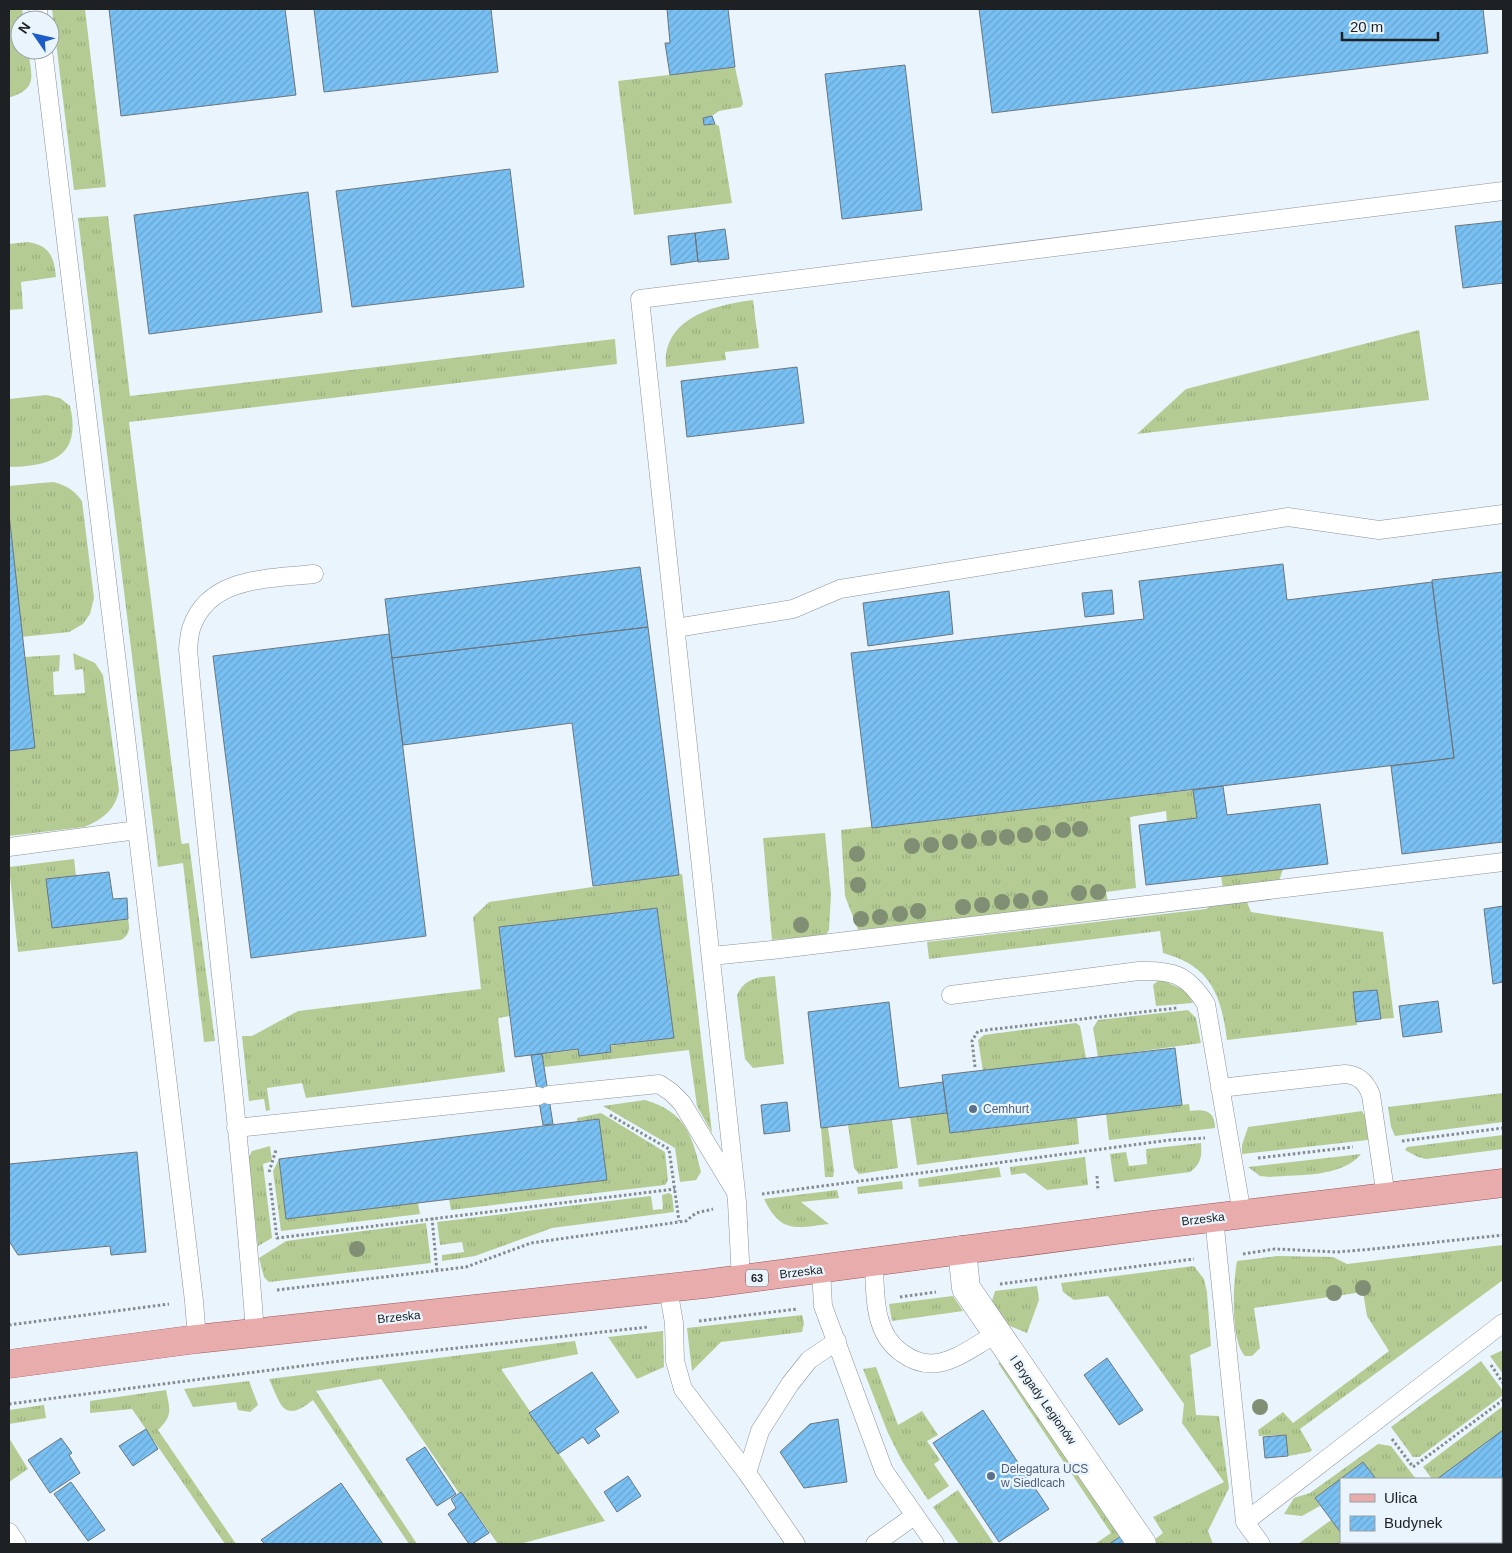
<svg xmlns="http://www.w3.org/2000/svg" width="1512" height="1553" viewBox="0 0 1512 1553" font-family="Arial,sans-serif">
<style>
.grass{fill:url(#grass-tufts)}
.building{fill:url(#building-hatch);stroke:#6c757c}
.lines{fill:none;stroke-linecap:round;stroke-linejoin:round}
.lane-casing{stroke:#8a939a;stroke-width:19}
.street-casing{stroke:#8a939a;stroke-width:29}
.primary-casing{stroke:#985858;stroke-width:29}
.path{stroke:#858b91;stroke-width:3;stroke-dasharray:2.5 2.5;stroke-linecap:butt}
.lane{stroke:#fff;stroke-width:18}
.street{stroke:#fff;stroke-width:28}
.primary{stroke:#e9acac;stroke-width:28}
.tree{fill:#808e73}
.service-dot{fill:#5c6f8a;stroke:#eaf4fc;stroke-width:2}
.labels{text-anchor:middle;stroke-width:4.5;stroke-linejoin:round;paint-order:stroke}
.shield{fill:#eaf4fc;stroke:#5b6065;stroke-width:1}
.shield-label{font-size:11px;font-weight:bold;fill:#1e2124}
.service-label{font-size:12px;fill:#4e5e75;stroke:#eaf4fc;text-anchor:start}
.street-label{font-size:12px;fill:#1e2124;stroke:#eaf4fc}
</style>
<defs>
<pattern id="grass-tufts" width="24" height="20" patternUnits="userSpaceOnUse" patternTransform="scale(1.25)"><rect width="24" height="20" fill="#b4cc93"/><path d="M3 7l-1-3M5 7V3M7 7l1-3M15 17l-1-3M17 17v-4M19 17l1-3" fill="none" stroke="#9aaf7f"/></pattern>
<pattern id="building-hatch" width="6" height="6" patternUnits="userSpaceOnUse" patternTransform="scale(1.25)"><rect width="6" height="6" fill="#79c0f3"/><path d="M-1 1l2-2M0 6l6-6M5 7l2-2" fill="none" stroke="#68a5d0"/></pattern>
</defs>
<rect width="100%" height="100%" fill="#eaf4fc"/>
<path class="grass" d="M9,9H22L24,20H20V50H28C31,74 39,88 11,97H9Z
M52,9H85L106,187L74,190Z
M735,67L743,104L741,107L719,111L712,116L703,119L705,125L715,124L719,126L732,203L634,215L618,81Z
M108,216L130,396L615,339L617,364L129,422L181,840L182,844L189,843L215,1041L204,1042L183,863L158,867L78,218Z
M27,242C50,245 54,257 56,277L21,282L23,309L9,310V244Z
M753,300L759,348L725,352L726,360L666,367C662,318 714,305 753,300Z
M1419,330L1429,400L1137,434L1186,389Z
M46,395L60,398L70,406C82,457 51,466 9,467V399Z
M53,482C66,485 74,490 82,501L94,598L90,614L83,624L69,632L21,637L9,514V486Z
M73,653L95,663L103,675L119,790C116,809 102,820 84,827L9,836V751L34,748L24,657L60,655L59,671L53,672L54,695L85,693L83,669L75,670Z
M1193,790L1197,818L1167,822L1166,811L1130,817L1136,888L1106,892L1108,902L858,930L845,896L841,830Z
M825,833L831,894L829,930L826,935L772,940L763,838Z
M74,859L76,876L128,919C130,928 130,935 121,940L18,952L9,867Z
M1283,869L1279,881L1223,888L1221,876Z
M682,874L712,1133L697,1106L689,1050L544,1067L542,1054L674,1038L657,908L499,927L510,1016L498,1018L505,1072L306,1098L302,1083L267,1088L270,1110L266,1111L264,1099L249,1101L242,1036H252L298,1011L481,989L473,917L489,902Z
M1247,902L1251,912L1383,932L1394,1018L1381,1019L1377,990L1353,992L1357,1025L1227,1040C1221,995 1211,966 1163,953L1160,931L929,959L927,942L1206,909L1210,907Z
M775,976L784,1064L753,1068L745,1059L737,995C745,978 758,977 775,976Z
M1160,979L1186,991L1193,1003L1156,1006L1153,985Z
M1188,1010L1196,1018L1201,1043L1098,1057L1093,1028L1098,1020Z
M1076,1023L1080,1026L1086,1058L983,1071L978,1040L984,1035Z
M1503,1093V1122L1395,1136L1391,1127L1388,1107Z
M645,1100C685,1112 692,1134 701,1172L696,1180L680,1182L675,1148L603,1106Z
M1189,1104L1190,1111C1205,1109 1215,1111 1215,1128L1109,1140L1106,1114Z
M1362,1111L1367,1120L1368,1140L1242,1154V1145L1248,1127Z
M601,1113L665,1152L668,1180L665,1185L451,1210L449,1199L607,1180L599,1119L577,1121V1118Z
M947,1113L950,1133L1077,1118L1079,1144L917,1165L910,1117Z
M892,1120L898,1168L859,1174L854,1168L848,1125Z
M828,1127L834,1171L833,1177H825L821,1128Z
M1503,1135V1149L1426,1159L1418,1157L1405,1150L1407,1147Z
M1201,1143C1202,1157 1201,1164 1190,1172L1114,1182L1110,1154L1126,1152L1129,1166L1147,1164L1146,1149Z
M270,1146L272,1161L263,1164L272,1238L258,1246L248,1159L252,1151Z
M1361,1154C1341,1178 1300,1174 1270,1177L1260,1176L1248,1167Z
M1085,1157L1088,1185L1047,1190L1025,1173L1011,1175L1010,1167Z
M279,1159L286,1219L418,1203L420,1214L281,1231L273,1171Z
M999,1167L1001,1177L919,1187L918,1179Z
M902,1181L903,1189L858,1194L857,1187Z
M837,1190L839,1198L801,1202L829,1224C796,1228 781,1234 764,1199Z
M669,1193L672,1195L674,1212L552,1228L475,1256L442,1261V1255L464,1252L462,1242L440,1245L437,1222L651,1196L653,1210L663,1209L662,1195Z
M426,1223L431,1263L269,1282L264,1277L259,1258L286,1241Z
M1503,1245V1280L1300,1429L1312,1450L1310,1452L1288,1456L1286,1435L1259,1436L1258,1430L1283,1412L1293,1423L1389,1351L1367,1316L1363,1292L1254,1308L1260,1348L1252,1356H1245C1230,1340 1233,1282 1237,1261L1277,1256L1333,1257L1347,1264Z
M1194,1266L1204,1279L1207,1292L1211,1346L1190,1355L1196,1415L1219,1416L1229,1488L1208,1531L1213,1544H1157L1154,1540L1163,1533L1153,1517L1224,1482L1182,1423L1184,1404L1108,1296L1074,1300L1063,1292L1061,1283Z
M1037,1286L1039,1300L1027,1333L995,1320L992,1301L995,1291Z
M953,1296L963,1311L892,1321L889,1304Z
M802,1315L804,1323L802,1332L721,1342L692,1371L687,1328Z
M663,1331L664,1367L637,1379L608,1337Z
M575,1341L578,1354L501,1369L605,1521L520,1544H498L461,1492L459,1493L381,1379L316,1391L417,1544H409L313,1400C283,1424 281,1405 269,1379Z
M1503,1350V1374L1490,1356Z
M1481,1361L1503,1391V1395L1419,1457H1413L1391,1427Z
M1002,1362L1124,1533L1109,1544H1095L1111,1533L998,1363Z
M876,1367L898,1425L922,1411L938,1435L927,1441L940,1460L934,1464L949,1486L928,1500L902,1461L888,1433L863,1369Z
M249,1381L258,1405L250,1412L238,1410L236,1402L193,1407L184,1389Z
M166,1390C170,1410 173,1415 158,1430L236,1544H225L132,1409L90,1413V1401Z
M44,1405L46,1418L9,1424V1410Z
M1503,1406V1430L1437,1479H1432L1423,1467Z
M9,1438L28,1469L9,1482Z
M1378,1444L1391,1446L1416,1479H1376L1363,1462L1315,1498L1320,1506L1302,1516L1284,1514L1294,1498L1310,1493Z
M958,1490L994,1544H959L933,1507Z
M1503,1506V1543L1480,1544L1478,1542H1501V1507Z
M1331,1520L1341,1533V1542H1347L1349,1544H1298Z"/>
<path class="building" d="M109,9H285L296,95L121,116Z
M314,9H491L498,72L324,92Z
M667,9H728L735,67L670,75L665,43H670Z
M979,9H1483L1488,53L992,113Z
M905,65L922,210L842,219L825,74Z
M712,116L715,124L704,125L703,118Z
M510,169L524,287L352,307L336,191Z
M308,192L322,312L149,334L134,215Z
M1503,221V283L1463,288L1455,226Z
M725,229L729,259L698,262L695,233Z
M695,233L698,261L671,265L668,236Z
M797,367L804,423L687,437L681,381Z
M9,514L35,748L9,751Z
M1283,564L1287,600L1432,582L1454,758L872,828L851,653L1144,619L1139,581Z
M640,567L648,627L392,658L385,599Z
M1503,572V842L1402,854L1391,766L1454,758L1432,580Z
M1112,590L1114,614L1085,617L1082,593Z
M949,591L953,634L868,646L863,603Z
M648,627L679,875L593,886L572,723L403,745L392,658Z
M389,634L426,936L251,958L213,656Z
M1223,786L1227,815L1320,804L1328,864L1146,885L1139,825L1197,818L1193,790Z
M109,872L113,899L127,898L128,919L52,928L46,879Z
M1503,906V982L1493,984L1484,909Z
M657,908L674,1038L610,1045L611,1052L579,1056L578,1049L515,1057L499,927Z
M1377,990L1381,1019L1356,1022L1353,992Z
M1438,1001L1442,1032L1403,1037L1399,1006Z
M889,1002L899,1088L943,1082L947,1113L821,1128L808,1012Z
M1175,1048L1182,1105L950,1133L942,1075Z
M542,1054L553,1124L543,1125L531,1055Z
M787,1102L790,1131L764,1134L761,1105Z
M599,1119L607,1180L286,1219L279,1159Z
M137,1152L146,1252L111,1255L110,1246L18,1255L9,1241V1164Z
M1107,1358L1143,1410L1119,1425L1084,1375Z
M592,1372L619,1412L595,1429L600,1436L588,1444L583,1437L558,1454L529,1413Z
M983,1410L1049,1509L999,1542L933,1443Z
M838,1419L847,1482L804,1488L780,1452L810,1424Z
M146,1429L158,1449L133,1466L119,1446Z
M1503,1430V1506L1501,1507V1479H1437Z
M1286,1435L1288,1456L1265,1458L1263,1437Z
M61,1438L72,1453L69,1455L80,1473L50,1493L28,1460Z
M425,1447L456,1494L437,1506L406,1459Z
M1363,1462L1376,1479H1341V1533L1315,1498Z
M628,1476L641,1496L617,1512L604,1492Z
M71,1482L105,1530L88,1541L54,1494Z
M341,1483L383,1544H265L261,1540Z
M461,1492L489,1533L472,1544H469L448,1514L456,1508L451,1499Z
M1121,1536L1127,1544H1109Z
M1347,1542H1456L1452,1544H1349Z
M1460,1542H1478L1480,1544H1462Z"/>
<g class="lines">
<defs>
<path id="lane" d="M38,9L39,20
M43,50L194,1301L197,1339
M676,628L793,609L840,589L1288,517L1379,530L1503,514
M9,847L137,830
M711,956L772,950L1503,862
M951,995L1139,971C1173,970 1187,974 1206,1004L1242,1214
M1220,1088L1345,1074C1359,1075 1366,1082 1371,1095L1386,1197
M549,1095L659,1084L671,1092L682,1103L734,1189
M236,1128L538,1096
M1214,1218L1245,1522L1261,1544
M874,1262C875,1294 873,1333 902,1353C913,1361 925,1365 938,1363C960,1359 978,1343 997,1334
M821,1269L823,1306L884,1471L935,1544
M741,1280L737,1202L640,299L1503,191
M668,1288L674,1323L675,1361L683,1389L747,1473
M255,1332C238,1104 208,877 188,649C189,642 189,633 192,626C210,576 270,579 314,574
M1245,1522L1503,1323
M9,1532L17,1544
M796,1544L747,1473L760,1431L790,1384L809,1360L837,1341
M875,1544L914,1516"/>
<path id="street" d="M962,1250L966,1288L1142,1544"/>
<path id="primary" d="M9,1364L197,1339L704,1284L1153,1225L1503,1183"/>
</defs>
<use href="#lane" class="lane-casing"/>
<use href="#street" class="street-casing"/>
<use href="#primary" class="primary-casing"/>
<path class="path" d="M975,1067L972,1041L978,1031L1177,1008
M610,1115L669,1149L679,1221
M1402,1141L1503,1128
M1258,1158L1353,1147
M269,1172L276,1150
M1097,1176L1098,1191
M270,1183L277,1238L675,1189
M762,1194L1170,1140L1205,1138
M432,1218L437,1271
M1243,1254L1275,1249L1337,1252L1373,1249L1503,1235
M1000,1284L1194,1259
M277,1290L466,1267L531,1243L686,1221L696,1213L713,1209
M900,1297L936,1292
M699,1321L797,1309
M9,1325L169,1304
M1491,1365L1503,1383
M9,1404L348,1360L648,1327
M1392,1439L1413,1467L1503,1400"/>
<use href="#lane" class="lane"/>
<use href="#street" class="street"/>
<use href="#primary" class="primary"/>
</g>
<g class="tree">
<circle cx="1080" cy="829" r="8"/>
<circle cx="1063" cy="830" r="8"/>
<circle cx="1043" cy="833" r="8"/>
<circle cx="1025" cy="835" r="8"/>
<circle cx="1007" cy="837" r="8"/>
<circle cx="989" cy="838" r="8"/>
<circle cx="969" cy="841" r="8"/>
<circle cx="950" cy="842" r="8"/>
<circle cx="931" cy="845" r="8"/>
<circle cx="912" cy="846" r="8"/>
<circle cx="857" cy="854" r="8"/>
<circle cx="858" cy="885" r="8"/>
<circle cx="1098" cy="892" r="8"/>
<circle cx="1079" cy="893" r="8"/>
<circle cx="1040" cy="898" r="8"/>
<circle cx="1021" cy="901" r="8"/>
<circle cx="1002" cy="902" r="8"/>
<circle cx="982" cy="905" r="8"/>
<circle cx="963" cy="907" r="8"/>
<circle cx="918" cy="911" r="8"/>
<circle cx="900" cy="914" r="8"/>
<circle cx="880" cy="917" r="8"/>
<circle cx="861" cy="919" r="8"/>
<circle cx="801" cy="925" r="8"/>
<circle cx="357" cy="1249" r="8"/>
<circle cx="1363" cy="1288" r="8"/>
<circle cx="1334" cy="1293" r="8"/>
<circle cx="1260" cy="1407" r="8"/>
</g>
<g class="service-dot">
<circle cx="973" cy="1109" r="5"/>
<circle cx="991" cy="1476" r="5"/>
</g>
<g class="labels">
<rect class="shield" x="746" y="1269.5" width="22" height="17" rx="4"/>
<g class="shield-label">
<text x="757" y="1282">63</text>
</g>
<g class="service-label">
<text x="983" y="1113">Cemhurt</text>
<text x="1001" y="1473">Delegatura UCS<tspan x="1001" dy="14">w Siedlcach</tspan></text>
</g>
<g class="street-label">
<text transform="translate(1203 1219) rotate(-7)" y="4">Brzeska</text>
<text transform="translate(801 1272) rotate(-7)" y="4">Brzeska</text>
<text transform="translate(399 1317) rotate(-6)" y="4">Brzeska</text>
<text transform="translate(1043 1400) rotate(55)" y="4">I Brygady Legionów</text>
</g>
</g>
<rect width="1512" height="1553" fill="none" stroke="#1e2124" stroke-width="20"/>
<rect x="1340" y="1478" width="162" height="65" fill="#eaf4fc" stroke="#98a0a6"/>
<rect x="1350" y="1494" width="25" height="8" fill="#e9acac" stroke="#98a0a6"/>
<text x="1384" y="1503" font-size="15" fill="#1e2124">Ulica</text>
<rect x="1350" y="1516" width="25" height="15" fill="url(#building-hatch)" stroke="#98a0a6"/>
<text x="1384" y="1528" font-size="15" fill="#1e2124">Budynek</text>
<g transform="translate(35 35) rotate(304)"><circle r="24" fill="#eaf4fc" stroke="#98a0a6"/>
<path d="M0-4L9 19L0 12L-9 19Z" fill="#1c5dc8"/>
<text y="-8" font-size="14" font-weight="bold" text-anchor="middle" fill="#1e2124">N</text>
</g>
<path d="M1342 32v8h96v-8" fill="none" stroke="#1e2124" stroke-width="2.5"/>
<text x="1350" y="32" font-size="15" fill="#1e2124" stroke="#eaf4fc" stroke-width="4" paint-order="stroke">20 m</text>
</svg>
